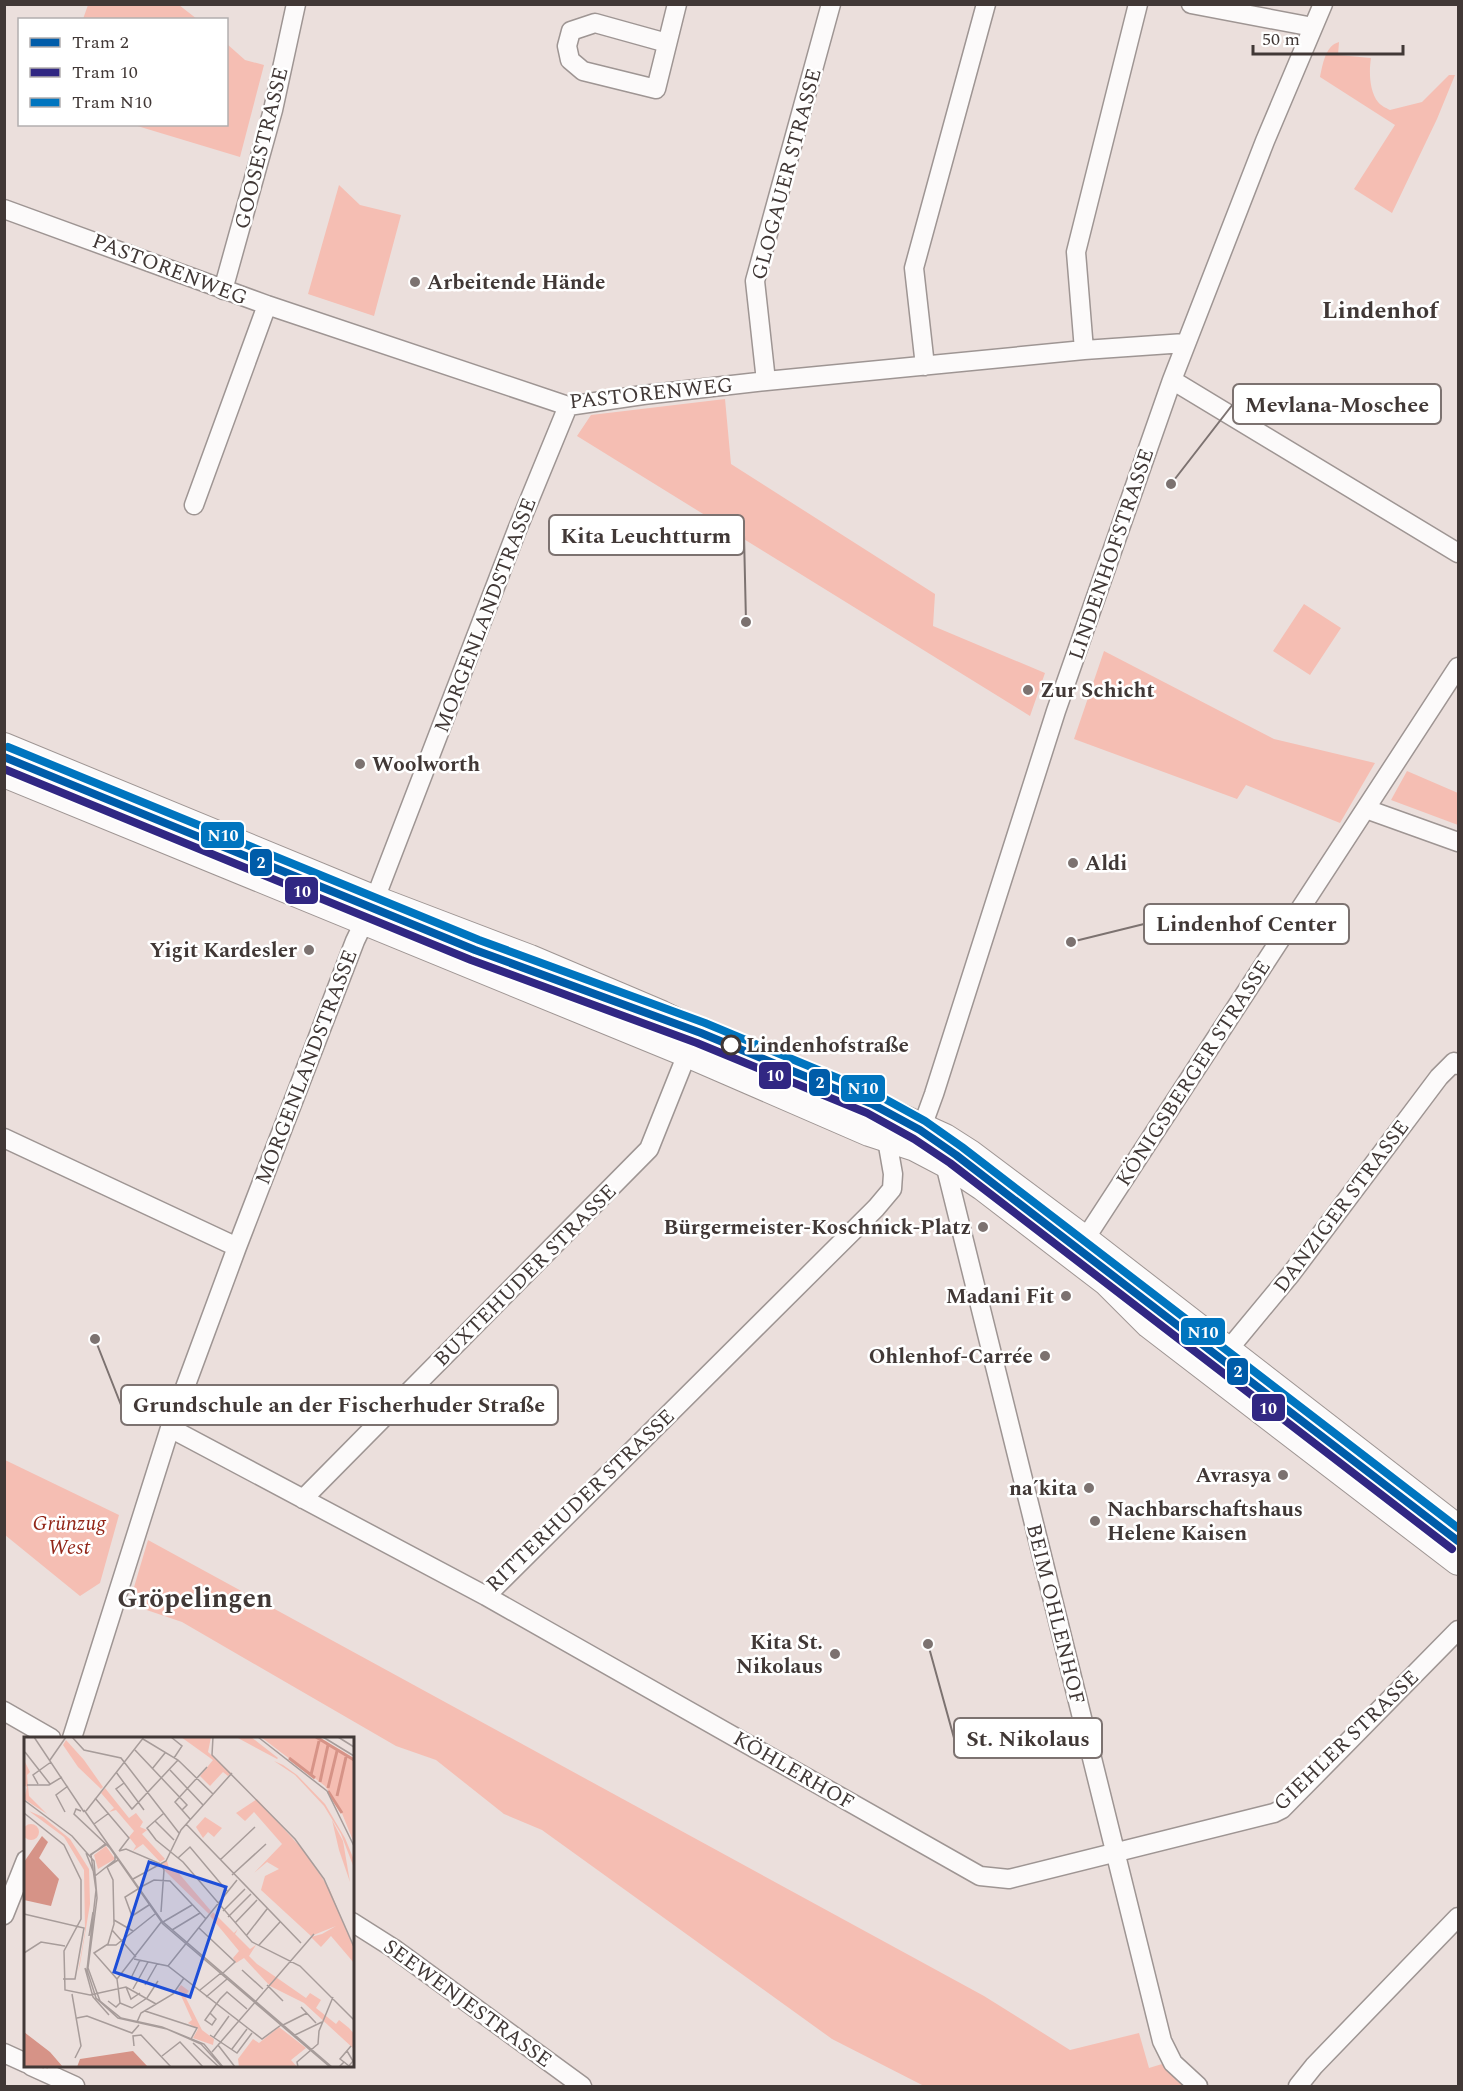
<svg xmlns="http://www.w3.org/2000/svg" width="1463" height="2091" viewBox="0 0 1463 2091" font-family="Spectral,serif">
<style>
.green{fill:#f5beb3}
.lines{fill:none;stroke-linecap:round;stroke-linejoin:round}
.street-casing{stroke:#9e9593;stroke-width:21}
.secondary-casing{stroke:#9e9593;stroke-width:28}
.street{stroke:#fcfafa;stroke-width:18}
.secondary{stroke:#fcfafa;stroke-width:26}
.tram-1-casing{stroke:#fff;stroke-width:12}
.tram-2-casing{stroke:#fff;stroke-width:12}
.tram-3-casing{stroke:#fff;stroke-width:12}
.tram-1{stroke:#005ca9;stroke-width:8}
.tram-2{stroke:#312783;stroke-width:8}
.tram-3{stroke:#0075bf;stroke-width:8}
.poi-dot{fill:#7c7270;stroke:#fff;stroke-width:2}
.stop-dot{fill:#fff;stroke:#413836;stroke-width:3}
.labels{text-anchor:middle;stroke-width:5;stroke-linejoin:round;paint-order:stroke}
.street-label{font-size:21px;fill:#413836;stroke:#fff}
.poi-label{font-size:21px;font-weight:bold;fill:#413836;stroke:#fff;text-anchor:end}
.stop-label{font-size:21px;font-weight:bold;fill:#413836;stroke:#fff;text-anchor:start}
.park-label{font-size:21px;font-style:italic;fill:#922517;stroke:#fff}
.quarter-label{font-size:24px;font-weight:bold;fill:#413836;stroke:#fff}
.district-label{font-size:27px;font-weight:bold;fill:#413836;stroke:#fff}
.inset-river{fill:none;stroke:#d69387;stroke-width:3}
.inset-road{fill:none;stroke:#a79c9a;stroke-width:1.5}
.view{fill:#1d4ed8;fill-opacity:0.15;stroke:#1d4ed8;stroke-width:3}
.inset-edge{fill:none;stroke:#413836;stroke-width:3}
.leader{fill:none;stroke:#7c7270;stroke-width:2}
.callout-dot{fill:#7c7270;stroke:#fff;stroke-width:2}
.callout{fill:#fff;stroke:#7c7270;stroke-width:2}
.callout-label{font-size:22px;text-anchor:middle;font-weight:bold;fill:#413836}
.line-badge{stroke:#fff;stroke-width:2}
.badge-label{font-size:16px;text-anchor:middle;font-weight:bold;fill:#fff}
</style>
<rect width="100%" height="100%" fill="#ebdfdc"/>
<path class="green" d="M88,5H179L197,19H83Z
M1339,42L1338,55L1371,58C1369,71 1369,90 1378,102C1380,105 1386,108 1390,110L1422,102L1449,75H1455L1437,119L1392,213L1354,189L1395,125L1320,77C1323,64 1325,46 1339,42Z
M227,44L245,60L264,65L240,157L134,125L226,124Z
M339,185L360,205L401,215L374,316L308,294Z
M725,399L731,464L935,594L933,626L1045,673L1030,716L577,436L591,415Z
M1304,604L1341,628L1310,675L1273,651Z
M1104,651L1274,739L1375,763L1340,823L1246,785L1237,799L1074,739Z
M1407,771L1458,793V825L1391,800Z
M5,1460L119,1515L100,1583L80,1596L5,1535Z
M148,1540L984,1996L1070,2050L1139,2033L1149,2068L1162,2064L1185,2086H924L832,2039L542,1830L504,1814L436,1760L396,1746L182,1622L129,1604Z"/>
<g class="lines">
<defs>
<path id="street" d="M1191,4L1313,27
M667,43L595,23L571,31L567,46L570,60L583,71L656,89L677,4
M4,209L267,305L568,406L643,395L766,381L1084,350L1185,343
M223,290L273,110L296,4
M1084,350L1076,252L1138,4
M925,366L914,268L986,4
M1172,380L1458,553
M766,381L755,281L831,4
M194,505L267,305
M1366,809L1458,842
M4,1138L237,1247
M918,1138L934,1094L1056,711L1172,380L1265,141L1323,4
M945,1164L1162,2041L1173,2063L1198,2086
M1085,1239L1458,667
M1228,1350L1291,1274L1439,1077L1454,1062L1458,1065
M170,1428L486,1596L980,1876L1009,1879L1274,1813L1282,1809L1458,1630
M303,1499L649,1149L687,1054
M486,1596L876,1208L892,1189L893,1174L887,1140
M4,1711L51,1738
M72,1738L170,1428L237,1247L355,941L375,899L517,530L568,406
M4,1915L26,1860
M352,1922L393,1948L582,2086
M4,2053L26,2063
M31,2066L75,2086
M1298,2086L1314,2066L1458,1917"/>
<path id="secondary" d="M4,746L375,899L530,958L662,1014L701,1033L881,1108L945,1137L970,1153L1085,1239L1458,1528
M4,774L687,1054L869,1133L915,1148L955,1169L982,1187L1107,1283L1149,1325L1458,1562"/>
</defs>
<use href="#street" class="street-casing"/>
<use href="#secondary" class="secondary-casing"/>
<use href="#street" class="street"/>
<use href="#secondary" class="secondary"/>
<defs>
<path id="tram-1" d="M4,757L475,950L701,1033L872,1104L920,1130L956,1155L1458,1541"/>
<path id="tram-2" d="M4,769L471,960L697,1043L867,1113L914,1139L950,1163L1452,1549"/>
<path id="tram-3" d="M8,747L479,940L705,1023L876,1094L925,1121L962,1147L1458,1528"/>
</defs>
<use href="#tram-1" class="tram-1-casing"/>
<use href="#tram-2" class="tram-2-casing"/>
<use href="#tram-3" class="tram-3-casing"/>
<use href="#tram-1" class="tram-1"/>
<use href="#tram-2" class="tram-2"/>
<use href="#tram-3" class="tram-3"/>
</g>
<g class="poi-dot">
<circle cx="415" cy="282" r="6"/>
<circle cx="1028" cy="690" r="6"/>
<circle cx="360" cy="764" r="6"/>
<circle cx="1073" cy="863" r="6"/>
<circle cx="309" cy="950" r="6"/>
<circle cx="983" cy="1227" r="6"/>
<circle cx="1066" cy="1296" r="6"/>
<circle cx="1045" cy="1356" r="6"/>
<circle cx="1283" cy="1475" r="6"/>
<circle cx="1089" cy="1488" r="6"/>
<circle cx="1095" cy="1521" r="6"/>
<circle cx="835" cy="1654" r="6"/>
</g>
<circle class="stop-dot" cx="731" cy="1045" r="9"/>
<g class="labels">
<g class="street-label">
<text transform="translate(261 148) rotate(-76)" y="7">GOOSESTRASSE</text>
<text transform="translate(786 174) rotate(-75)" y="7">GLOGAUER STRASSE</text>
<text transform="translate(170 269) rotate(21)" y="7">PASTORENWEG</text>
<text transform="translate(651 393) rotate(-6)" y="7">PASTORENWEG</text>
<text transform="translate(1111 554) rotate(-71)" y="7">LINDENHOFSTRASSE</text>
<text transform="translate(485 615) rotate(-69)" y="7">MORGENLANDSTRASSE</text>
<text transform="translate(306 1067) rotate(-69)" y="7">MORGENLANDSTRASSE</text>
<text transform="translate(1193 1073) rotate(-57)" y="7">KÖNIGSBERGER STRASSE</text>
<text transform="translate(1341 1206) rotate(-53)" y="7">DANZIGER STRASSE</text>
<text transform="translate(525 1275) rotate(-45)" y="7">BUXTEHUDER STRASSE</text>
<text transform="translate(580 1500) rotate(-44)" y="7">RITTERHUDER STRASSE</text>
<text transform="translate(1056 1614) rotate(76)" y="7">BEIM OHLENHOF</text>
<text transform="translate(1346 1740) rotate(-44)" y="7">GIEHLER STRASSE</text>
<text transform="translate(794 1770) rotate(30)" y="7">KÖHLERHOF</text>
<text transform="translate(468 2003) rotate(36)" y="7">SEEWENJESTRASSE</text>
</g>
<g class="poi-label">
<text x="427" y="289" text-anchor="start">Arbeitende Hände</text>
<text x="1040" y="697" text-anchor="start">Zur Schicht</text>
<text x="372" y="771" text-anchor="start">Woolworth</text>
<text x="1085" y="870" text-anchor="start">Aldi</text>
<text x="297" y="957">Yigit Kardesler</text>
<text x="971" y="1234">Bürgermeister-Koschnick-Platz</text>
<text x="1054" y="1303">Madani Fit</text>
<text x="1033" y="1363">Ohlenhof-Carrée</text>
<text x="1271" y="1482">Avrasya</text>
<text x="1077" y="1495">na´kita</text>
<text x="1107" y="1516" text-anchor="start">Nachbarschaftshaus<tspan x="1107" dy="24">Helene Kaisen</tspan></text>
<text x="823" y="1649">Kita St.<tspan x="823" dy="24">Nikolaus</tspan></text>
</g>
<g class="stop-label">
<text x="746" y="1052">Lindenhofstraße</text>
</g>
<g class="park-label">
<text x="69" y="1530">Grünzug<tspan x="69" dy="24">West</tspan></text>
</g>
<g class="quarter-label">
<text x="1380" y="318">Lindenhof</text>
</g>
<g class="district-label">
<text x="195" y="1607">Gröpelingen</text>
</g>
</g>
<g transform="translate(24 1737)">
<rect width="330" height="330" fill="#ebdfdc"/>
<path d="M157,0H187L184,15L207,36L204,39L199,35L186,49L176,39L189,23ZM212,0H227L254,21L253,22ZM237,0H295L330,21V106L315,69L301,49ZM42,3L60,23L79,50L77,52L54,30L39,8ZM0,23L6,35L3,38L5,59L23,77L0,62L3,50L0,48ZM250,24L259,28L273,38L301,67L321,101L330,123V131L317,97L300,69L271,38ZM81,51L105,81L112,76L119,85L116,90L123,93L118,97L141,122L136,125L119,107L109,114L112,109L105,100L110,94L92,73L85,75L90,71L77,56ZM233,62L279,113L305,151L330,211V226L307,199L297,210L287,200L298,197L312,189L287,199L237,153L241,139L255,132L243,125L230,136L258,107L230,75L221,84L212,76ZM5,74L19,80L46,102L65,132L66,167L56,227L54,235L61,194L60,133L40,100ZM181,80L198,91L190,100L184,95L179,101L172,90ZM308,83L319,104L326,145L315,113ZM-1 95a8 8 0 1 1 16 0a8 8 0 1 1-16 0ZM82,109L91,122L74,132L70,118ZM143,124L145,131L152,133L187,174L185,177L141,134L138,127ZM189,175L210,196L214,192L211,197L226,212L232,208L225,219L233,227L282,261L286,256L297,263L292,271L312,287L315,283L325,291L330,297V312L280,266L246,249L220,221L212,226L209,221L215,214L186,179ZM157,248L165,254L161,259L178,293L190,302L189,308L169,301L174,292L164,286L168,283L154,252ZM255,290L282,311L267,323L273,330H215L214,322L229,302L235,306Z" fill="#f5beb3"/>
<path d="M18,99L24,105L15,121L35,142L27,169L0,163V125ZM0,295L26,315L39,330H0ZM109,314L124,330H53L56,322Z" fill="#d69387"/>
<path class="inset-river" d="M292,0L330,23M265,21L291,41M287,38L295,4M296,45L304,8M304,51L313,14M304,54L318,76M313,59L322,20M0,322L24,330M0,324L20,330"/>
<path class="inset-road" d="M10,0L60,75M48,0L60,13L97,21L155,96M147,0L158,9L150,21M189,0L188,18L271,102L300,142L330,210M234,0L303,54L330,109M299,0L330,19M314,0L330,10M119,2L154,23L189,57M111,13L163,68L158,73M1,15L26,47M26,23L42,0M128,32L141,16M146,33L179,68M92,35L120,73M100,46L92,52L108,72L154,23M14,47L9,38L27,25M3,48H25L38,40M71,61L105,101L95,114M0,63L48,99L70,124L73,161L64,231L76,264L97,281L138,290L180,307L199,330M60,73L138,184L308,330M57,74L52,72L50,77L86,111L139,187L306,330M62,74L120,0M41,75L32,58L44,49M0,76L40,108L57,143V182L40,214L41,253L66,258L102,250L132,267M140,76L123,91L132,103L159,125L228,205L276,229L330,283M166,82L151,65L183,30M131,84L150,103M70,87L85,76M162,87L277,206M81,107L67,118L72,153L63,233L72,261L94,281L143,292L177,307L198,330M95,114L102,112L137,127L140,133L137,175M62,116L70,136M66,118L83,107M154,121L166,110L203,154M196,123L231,90M208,138L242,107M71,139L91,123V118M109,142L142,124L157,93L208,36M115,151L130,143L146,144L182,182M114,152L101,160L108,179L125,168M199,174L221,152M0,177L60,191L51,242H39M204,180L227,157M90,183L109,194M139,185L168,168M211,186L233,163M175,191L211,225L199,236M88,193L112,220M148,193L176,176M65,199L69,175M222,199L243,172M82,208H92L131,177M235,208L256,185M0,216L17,205L41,209M110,222L144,229L238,302L257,288M144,229L213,143M61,231L69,260L85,278M218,233L239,252M107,241L116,223M93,242L70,216L84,207L90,187L89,143L83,130L94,123M93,242L138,184M121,248L133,227M243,248L259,264M102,250L107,262L116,256M109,252L124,225M176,253L197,236M48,257L57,309L51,321M182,260L203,242M84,264L92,270L96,266L93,242M96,266L108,271L123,261L134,244M277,270L292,286M121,274L173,291L167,302M186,276L192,282L188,288L181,283L196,262L203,255L223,272M53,281L63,279L108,296L115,288M113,285L117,276L149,257L160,241M259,288L283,276M186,298L213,316L228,296M271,298L298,285M190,300L205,279M169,306L195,330M194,308L211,330M110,309L109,299L117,298L147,330M208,312L223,292M188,315L290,197M138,319L156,305L179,330M320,325L316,322L327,309M274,330L273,325L294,307L295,294L309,260M315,330L320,325L325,329L329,324L323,314"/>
<path class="view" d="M125,125L202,150L166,260L90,235Z"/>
<rect width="330" height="330" class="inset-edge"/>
</g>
<path class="leader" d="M1171 484L1233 404M746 622L744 535M1071 942L1144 924M95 1339L121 1405M928 1644L954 1738"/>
<g class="callout-dot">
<circle cx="1171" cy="484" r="6"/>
<circle cx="746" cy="622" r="6"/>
<circle cx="1071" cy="942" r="6"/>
<circle cx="95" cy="1339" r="6"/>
<circle cx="928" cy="1644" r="6"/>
</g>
<g class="callout">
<rect x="1233" y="384" width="208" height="40" rx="6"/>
<rect x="549" y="515" width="195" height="40" rx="6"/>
<rect x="1144" y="904" width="205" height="40" rx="6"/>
<rect x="121" y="1385" width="437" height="40" rx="6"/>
<rect x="954" y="1718" width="148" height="40" rx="6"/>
</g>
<g class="callout-label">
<text x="1337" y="412">Mevlana-Moschee</text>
<text x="646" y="543">Kita Leuchtturm</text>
<text x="1246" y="931">Lindenhof Center</text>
<text x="339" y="1412">Grundschule an der Fischerhuder Straße</text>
<text x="1028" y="1746">St. Nikolaus</text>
</g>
<g class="line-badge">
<rect x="200" y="821" width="45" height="28" rx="6" fill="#0075bf"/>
<rect x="249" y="848" width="24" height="29" rx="6" fill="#005ca9"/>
<rect x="284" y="876" width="35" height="29" rx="6" fill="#312783"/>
<rect x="758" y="1061" width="34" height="29" rx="6" fill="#312783"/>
<rect x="808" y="1068" width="23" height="29" rx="6" fill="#005ca9"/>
<rect x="840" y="1074" width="46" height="29" rx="6" fill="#0075bf"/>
<rect x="1180" y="1317" width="46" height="29" rx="6" fill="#0075bf"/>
<rect x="1226" y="1357" width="23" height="29" rx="6" fill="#005ca9"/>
<rect x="1251" y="1393" width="35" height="29" rx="6" fill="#312783"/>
</g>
<g class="badge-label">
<text x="223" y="841">N10</text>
<text x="261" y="868">2</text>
<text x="302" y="897">10</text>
<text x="775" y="1081">10</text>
<text x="820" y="1088">2</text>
<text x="863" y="1094">N10</text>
<text x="1203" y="1338">N10</text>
<text x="1238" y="1377">2</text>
<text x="1268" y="1414">10</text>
</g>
<rect width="1463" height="2091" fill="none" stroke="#413836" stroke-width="12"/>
<rect x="18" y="18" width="210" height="108" fill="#ffffff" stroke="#b3afaf" stroke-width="1.5"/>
<rect x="30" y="38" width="30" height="9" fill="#005ca9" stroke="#b3afaf" stroke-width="1.5"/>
<text x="72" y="48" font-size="18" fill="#413836">Tram 2</text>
<rect x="30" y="68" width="30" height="9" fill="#312783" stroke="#b3afaf" stroke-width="1.5"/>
<text x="72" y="78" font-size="18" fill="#413836">Tram 10</text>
<rect x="30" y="98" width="30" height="9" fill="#0075bf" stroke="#b3afaf" stroke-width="1.5"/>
<text x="72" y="108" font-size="18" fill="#413836">Tram N10</text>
<path d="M1253 45v9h150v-9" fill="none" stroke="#413836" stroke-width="3"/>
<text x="1262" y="45" font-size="18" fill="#413836" stroke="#ffffff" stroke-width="4.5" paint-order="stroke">50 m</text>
</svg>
